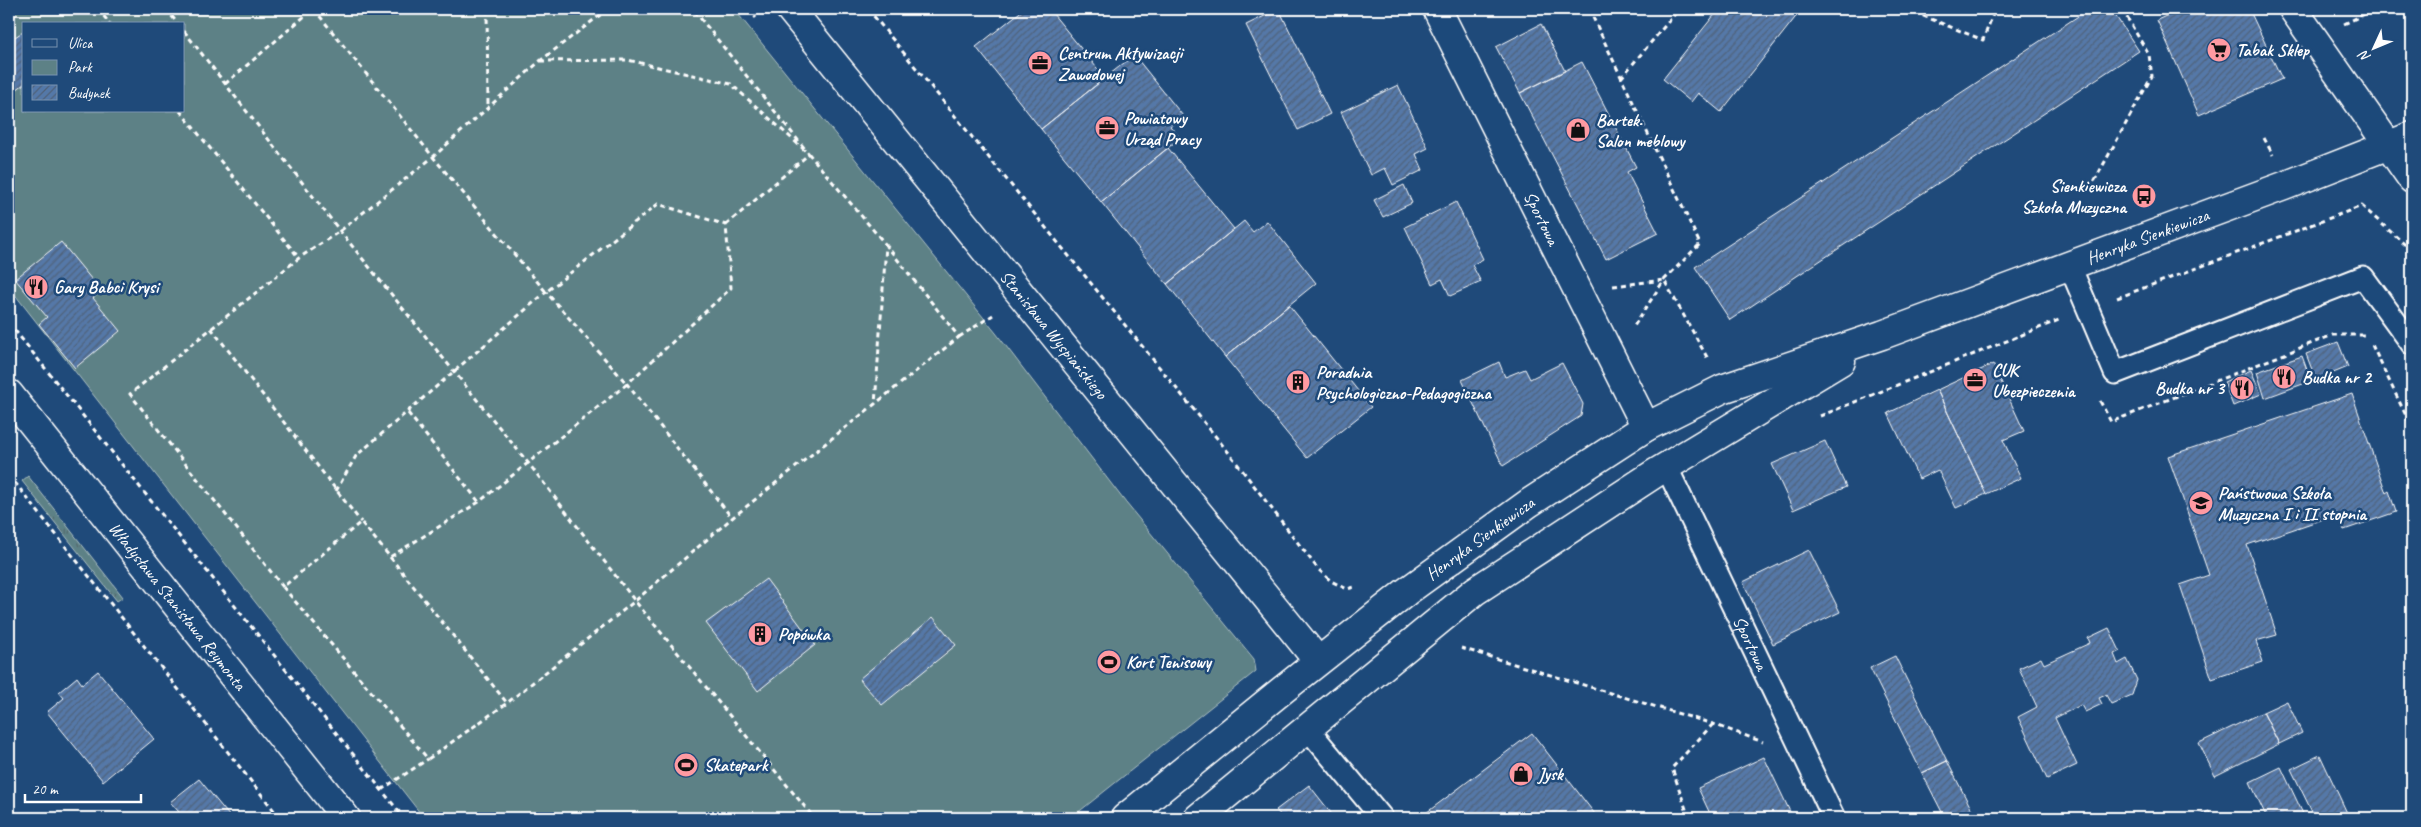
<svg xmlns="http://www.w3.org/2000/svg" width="2421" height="827" viewBox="0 0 2421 827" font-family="Caveat,sans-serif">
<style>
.grass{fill:url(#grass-tufts);stroke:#aec0c2}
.park{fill:#5d8186;stroke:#aec0c2;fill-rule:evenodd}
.building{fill:url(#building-hatch);stroke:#fff}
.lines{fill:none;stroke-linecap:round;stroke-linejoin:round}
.lane-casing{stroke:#fff;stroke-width:25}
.street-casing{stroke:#fff;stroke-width:31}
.secondary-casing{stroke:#fff;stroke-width:31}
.path{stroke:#fff;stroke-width:3;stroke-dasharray:5 4;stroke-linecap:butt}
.lane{stroke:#1f4a7a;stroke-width:21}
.street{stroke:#1f4a7a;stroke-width:28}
.secondary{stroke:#1f4a7a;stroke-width:28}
.labels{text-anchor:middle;stroke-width:5;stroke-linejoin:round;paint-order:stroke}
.poi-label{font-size:18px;font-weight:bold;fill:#fff;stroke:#1f4a7a;text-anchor:start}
.street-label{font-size:18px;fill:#fff;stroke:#1f4a7a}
</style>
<defs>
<pattern id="grass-tufts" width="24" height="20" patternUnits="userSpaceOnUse" patternTransform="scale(1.25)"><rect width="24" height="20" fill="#5d8186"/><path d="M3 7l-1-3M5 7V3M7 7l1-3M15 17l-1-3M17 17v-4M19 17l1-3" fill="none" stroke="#55696c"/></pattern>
<pattern id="building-hatch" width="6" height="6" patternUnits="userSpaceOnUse" patternTransform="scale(1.25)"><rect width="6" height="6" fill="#5478a8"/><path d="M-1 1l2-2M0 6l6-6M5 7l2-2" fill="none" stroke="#50627a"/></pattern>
</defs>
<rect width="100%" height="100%" fill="#1f4a7a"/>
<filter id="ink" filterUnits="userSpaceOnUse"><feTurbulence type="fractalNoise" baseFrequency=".02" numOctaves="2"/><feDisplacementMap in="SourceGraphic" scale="10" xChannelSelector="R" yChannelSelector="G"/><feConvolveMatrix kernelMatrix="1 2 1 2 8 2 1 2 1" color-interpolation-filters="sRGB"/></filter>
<g filter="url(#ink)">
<path class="grass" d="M28,476L123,597L117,601L22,481Z"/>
<path class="park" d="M9,9H734L996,333L1126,503L1254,659L1256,671L1071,818H424L9,287ZM24,24H184V111H24Z"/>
<path class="building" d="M1024,9H1049L1105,78L1041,129L976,47Z
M1279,9L1330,114L1298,130L1246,25Z
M1719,9H1802L1721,112L1698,93L1691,102L1663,79Z
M2089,9H2111L2139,51L1730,320L1695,267Z
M2182,9H2249L2282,79L2199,115L2157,20Z
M1541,24L1565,71L1520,93L1496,47Z
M24,31V84L12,93L9,103V41Z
M1134,55L1183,116L1170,126L1180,138L1101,202L1041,129Z
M1582,62L1636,167L1627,172L1658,233L1606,259L1520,93Z
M1398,85L1428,148L1416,154L1423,170L1393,185L1385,168L1371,175L1341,112Z
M1168,148L1234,229L1167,284L1101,202Z
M1404,185L1412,203L1383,217L1374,200Z
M1456,202L1483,259L1472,265L1481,282L1450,296L1442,279L1432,284L1405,227Z
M1244,221L1253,232L1267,221L1316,283L1225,357L1167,284Z
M61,242L101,291L93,298L120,331L75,368L39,324L47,317L15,279Z
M1289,305L1371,407L1307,458L1225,357Z
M2338,342L2348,367L2316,380L2306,354Z
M2302,356L2311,381L2265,398L2257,372Z
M1499,362L1505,377L1525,369L1530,379L1562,363L1583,404L1581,416L1503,466L1462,380Z
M1993,364L2024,431L2003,440L2021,478L1986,494L1937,390Z
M2251,370L2261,394L2233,406L2224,382Z
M1937,390L1986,494L1956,508L1938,470L1919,479L1888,413Z
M2352,394L2386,493L2389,491L2396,512L2344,530L2338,514L2247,545L2277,635L2256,641L2263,662L2212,679L2180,585L2209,575L2168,456Z
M1825,441L1846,487L1793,510L1772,464Z
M1809,550L1840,612L1773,644L1743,582Z
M766,579L815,645L758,691L706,623Z
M933,617L956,645L882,705L859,679Z
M2109,628L2120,651L2114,654L2118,664L2127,659L2137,680L2132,695L2111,704L2106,695L2099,698L2102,704L2085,712L2081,705L2055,718L2077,765L2047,779L2018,717L2037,707L2019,668L2041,658L2044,664L2090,643L2088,638Z
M1895,656L1947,761L1922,773L1870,668Z
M98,671L154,739L103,781L47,712L64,698L59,692L77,677L82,684Z
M2287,701L2302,733L2279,744L2263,712Z
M2263,712L2279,744L2215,776L2199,743Z
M1532,733L1598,818H1424L1422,816Z
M2320,755L2348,815L2342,818H2315L2291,769Z
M1764,757L1793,818H1712L1698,788Z
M1947,761L1976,818H1945L1922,773Z
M2281,767L2305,818H2267L2250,782Z
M199,779L231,818H171L179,812L170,802Z
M1309,785L1335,818H1283L1276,810Z
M2209,811L2212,818H2193Z"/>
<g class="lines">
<defs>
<g id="lane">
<path d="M2069,264L2115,373L2363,277L2412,344"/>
<path id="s1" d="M1667,468L1834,818"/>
<path d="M1308,729L1382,818"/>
</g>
<g id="street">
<path id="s2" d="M790,9L1318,661"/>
<path id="s3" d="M1437,9L1646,427"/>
<path d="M2293,9L2412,179"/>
<path id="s4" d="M9,394L346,818"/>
</g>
<g id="secondary">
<path id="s5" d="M1125,818L1280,692L1406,592L1529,503L1646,427L1722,389L1882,335L2284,186L2412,136"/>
<path d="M1198,818L1475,591L1654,474L1841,361"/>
</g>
</defs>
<use href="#lane" class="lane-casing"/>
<use href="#street" class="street-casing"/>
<use href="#secondary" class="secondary-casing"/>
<path class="path" d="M98,9L110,24
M166,9L178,24
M314,9L433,157L546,292L658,204L726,225L731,288L627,384L732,518
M487,9L488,106
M749,9L756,18
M868,9L1229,453L1318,569L1331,581L1347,589L1355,587
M1589,9L1700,244L1664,280L1634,326
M1906,9L1983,40L1995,9
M2344,24L2375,9
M184,31L340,231L529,464L635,601L814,818
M540,61L628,60L731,84L809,154L693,9
M1621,78L1679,9
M225,84L313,9
M180,111L299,258
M2264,138L2273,155
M2090,189L2152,76L2149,55L2122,9
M726,225L809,154L886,245L875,405
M1613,286L1664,280L1708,359
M2117,298L2362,206L2412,251
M9,323L404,818
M211,328L361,522
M959,337L993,315
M2372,345L2412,428
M2100,401L2111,422L2333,335H2367
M408,413L479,502
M1820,416L2059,320
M9,475L280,818
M336,491L356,456L546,292L627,384L479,502L390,557L361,522L283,587L428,759L507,703L635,601L732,518L959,337L886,245
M390,557L507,703
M283,587L130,394L299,258L340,231L433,157L540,61L608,9
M1461,648L1713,724L1763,742
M381,790L428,759
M1689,818L1672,768L1713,724"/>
<use href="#lane" class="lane"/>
<use href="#street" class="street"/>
<use href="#secondary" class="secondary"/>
</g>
</g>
<defs>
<symbol id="supermarket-disc" viewBox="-11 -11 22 22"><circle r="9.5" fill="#ff9aa2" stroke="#1f4a7a"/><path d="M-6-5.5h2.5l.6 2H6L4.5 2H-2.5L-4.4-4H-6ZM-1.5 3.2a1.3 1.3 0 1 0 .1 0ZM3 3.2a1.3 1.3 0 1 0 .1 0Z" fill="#111"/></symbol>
<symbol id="office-disc" viewBox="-11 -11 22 22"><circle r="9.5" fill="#ff9aa2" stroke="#1f4a7a"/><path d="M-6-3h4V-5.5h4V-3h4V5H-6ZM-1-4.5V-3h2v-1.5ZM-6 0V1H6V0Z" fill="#111"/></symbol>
<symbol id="shop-disc" viewBox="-11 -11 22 22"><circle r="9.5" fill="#ff9aa2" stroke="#1f4a7a"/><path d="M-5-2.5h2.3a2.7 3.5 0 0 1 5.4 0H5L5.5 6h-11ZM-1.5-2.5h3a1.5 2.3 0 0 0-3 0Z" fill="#111"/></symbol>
<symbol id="bus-disc" viewBox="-11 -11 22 22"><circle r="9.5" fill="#ff9aa2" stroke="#1f4a7a"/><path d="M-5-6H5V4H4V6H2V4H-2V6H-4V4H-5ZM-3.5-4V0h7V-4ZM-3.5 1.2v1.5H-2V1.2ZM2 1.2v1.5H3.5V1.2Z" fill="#111"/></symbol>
<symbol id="restaurant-disc" viewBox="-11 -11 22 22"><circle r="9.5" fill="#ff9aa2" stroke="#1f4a7a"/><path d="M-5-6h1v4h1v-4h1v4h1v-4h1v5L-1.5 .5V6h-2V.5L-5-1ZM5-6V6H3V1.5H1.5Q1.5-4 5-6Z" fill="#111"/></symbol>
<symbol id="building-disc" viewBox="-11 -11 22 22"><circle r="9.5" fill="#ff9aa2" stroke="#1f4a7a"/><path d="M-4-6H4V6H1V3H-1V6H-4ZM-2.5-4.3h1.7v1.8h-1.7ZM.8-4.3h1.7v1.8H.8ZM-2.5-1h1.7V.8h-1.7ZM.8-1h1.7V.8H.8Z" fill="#111"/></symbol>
<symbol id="school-disc" viewBox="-11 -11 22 22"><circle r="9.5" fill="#ff9aa2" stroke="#1f4a7a"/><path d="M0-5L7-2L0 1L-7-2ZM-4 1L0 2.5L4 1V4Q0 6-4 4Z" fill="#111"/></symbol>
<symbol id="stadium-disc" viewBox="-11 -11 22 22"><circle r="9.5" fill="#ff9aa2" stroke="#1f4a7a"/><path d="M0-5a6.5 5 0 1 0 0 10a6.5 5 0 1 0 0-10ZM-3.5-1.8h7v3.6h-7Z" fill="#111"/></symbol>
</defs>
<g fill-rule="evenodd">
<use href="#supermarket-disc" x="2205" y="36" width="28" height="28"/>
<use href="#office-disc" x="1026" y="49" width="28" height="28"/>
<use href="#office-disc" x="1093" y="114" width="28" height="28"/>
<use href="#shop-disc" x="1564" y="116" width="28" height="28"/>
<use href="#bus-disc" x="2130" y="182" width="28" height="28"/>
<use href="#restaurant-disc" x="22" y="273" width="28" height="28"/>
<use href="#restaurant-disc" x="2270" y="363" width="28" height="28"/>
<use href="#office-disc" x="1961" y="366" width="28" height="28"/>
<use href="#building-disc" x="1284" y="368" width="28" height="28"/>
<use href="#restaurant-disc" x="2228" y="374" width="28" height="28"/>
<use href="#school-disc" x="2187" y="489" width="28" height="28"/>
<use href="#building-disc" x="746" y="620" width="28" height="28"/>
<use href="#stadium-disc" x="1095" y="648" width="28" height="28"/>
<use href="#stadium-disc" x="672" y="751" width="28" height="28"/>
<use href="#shop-disc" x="1507" y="760" width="28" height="28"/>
</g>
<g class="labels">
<g class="poi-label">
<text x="2236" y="56">Tabak Sklep</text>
<text x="1058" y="59">Centrum Aktywizacji<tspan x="1058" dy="21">Zawodowej</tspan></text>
<text x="1124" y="124">Powiatowy<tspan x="1124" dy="21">Urząd Pracy</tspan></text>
<text x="1596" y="126">Bartek.<tspan x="1596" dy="21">Salon meblowy</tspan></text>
<text x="2126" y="192" text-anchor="end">Sienkiewicza<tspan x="2126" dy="21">Szkoła Muzyczna</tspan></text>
<text x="54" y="293">Gary Babci Krysi</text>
<text x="1992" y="376">CUK<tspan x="1992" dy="21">Ubezpieczenia</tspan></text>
<text x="1316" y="378">Poradnia<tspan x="1316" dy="21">Psychologiczno-Pedagogiczna</tspan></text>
<text x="2302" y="383">Budka nr 2</text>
<text x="2224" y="394" text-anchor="end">Budka nr 3</text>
<text x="2218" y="499">Państwowa Szkoła<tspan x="2218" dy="21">Muzyczna I i II stopnia</tspan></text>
<text x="778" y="640">Popówka</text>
<text x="1126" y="668">Kort Tenisowy</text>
<text x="704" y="771">Skatepark</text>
<text x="1538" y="780">Jysk</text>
</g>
<g class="street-label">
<text dy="6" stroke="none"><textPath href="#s3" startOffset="234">Sportowa</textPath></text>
<text dy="6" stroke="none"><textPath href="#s5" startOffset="1189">Henryka Sienkiewicza</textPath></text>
<text dy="6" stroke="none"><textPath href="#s2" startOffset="419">Stanisława Wyspiańskiego</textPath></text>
<text dy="6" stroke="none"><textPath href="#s5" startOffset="452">Henryka Sienkiewicza</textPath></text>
<text dy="6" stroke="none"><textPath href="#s4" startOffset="271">Władysława Stanisława Reymonta</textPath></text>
<text dy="6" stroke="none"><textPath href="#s1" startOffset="194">Sportowa</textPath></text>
</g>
</g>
<rect width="2421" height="827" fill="none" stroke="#1f4a7a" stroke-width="30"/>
<rect x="15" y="15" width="2391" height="797" fill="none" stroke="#fff" stroke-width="2" filter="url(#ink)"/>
<rect x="22" y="22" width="162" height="90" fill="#1f4a7a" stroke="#7992af"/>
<rect x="32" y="39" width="25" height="8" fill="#1f4a7a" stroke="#7992af"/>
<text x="68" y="48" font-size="15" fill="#ffffff">Ulica</text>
<rect x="32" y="60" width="25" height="15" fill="#5d8186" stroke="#7992af"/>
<text x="68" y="72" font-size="15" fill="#ffffff">Park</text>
<rect x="32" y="85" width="25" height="15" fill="url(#building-hatch)" stroke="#7992af"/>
<text x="68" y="98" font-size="15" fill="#ffffff">Budynek</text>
<g transform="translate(2374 48) rotate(226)" stroke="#1f4a7a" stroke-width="4" paint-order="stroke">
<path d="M0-4L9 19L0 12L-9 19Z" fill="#ffffff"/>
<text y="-8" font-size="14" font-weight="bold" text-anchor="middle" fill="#ffffff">N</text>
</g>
<path d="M25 794v8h116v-8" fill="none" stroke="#ffffff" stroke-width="2.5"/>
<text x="32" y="794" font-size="15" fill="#ffffff" stroke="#1f4a7a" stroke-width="4" paint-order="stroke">20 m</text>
</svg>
